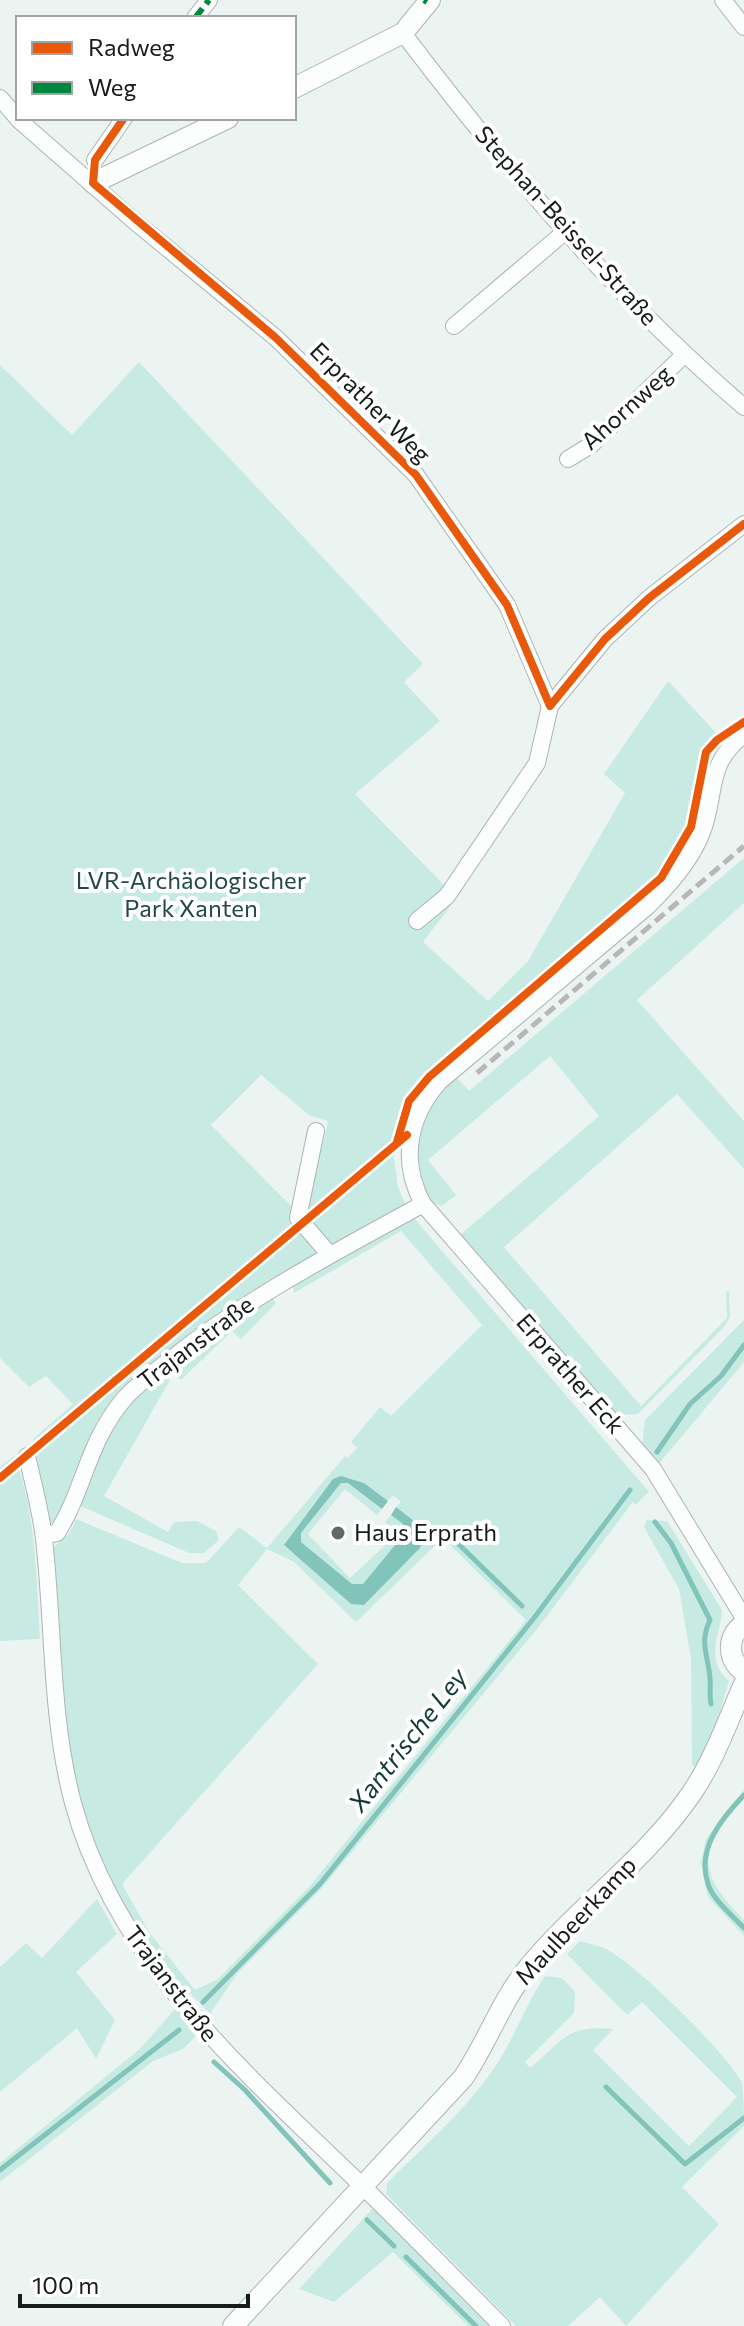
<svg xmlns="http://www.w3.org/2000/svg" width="744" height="2326" viewBox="0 0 744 2326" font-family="Commissioner,sans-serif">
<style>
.green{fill:#c7ebe3;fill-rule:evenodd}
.water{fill:#82c4b9}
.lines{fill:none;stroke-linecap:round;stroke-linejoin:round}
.stream{stroke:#82c4b9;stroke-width:5}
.minor-casing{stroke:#aeb4b3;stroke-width:18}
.tertiary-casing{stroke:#aeb4b3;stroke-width:22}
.minor{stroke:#fcfdfd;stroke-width:16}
.tertiary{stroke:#fcfdfd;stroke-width:20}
.rail{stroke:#b6b7b6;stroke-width:5;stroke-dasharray:12 6;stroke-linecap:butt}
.quiet{stroke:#00873e;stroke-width:6;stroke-dasharray:12 6;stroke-linecap:butt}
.cycleway-casing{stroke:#fff;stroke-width:13}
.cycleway{stroke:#e8590c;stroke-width:8}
.poi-dot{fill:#626866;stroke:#fff;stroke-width:3}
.labels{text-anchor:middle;stroke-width:8;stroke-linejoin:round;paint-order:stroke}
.street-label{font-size:24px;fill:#171c1b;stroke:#fff}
.park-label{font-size:24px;fill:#224a43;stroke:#fff}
.poi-label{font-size:24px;fill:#171c1b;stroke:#fff;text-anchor:start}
.water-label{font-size:26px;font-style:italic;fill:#123c35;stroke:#fff}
</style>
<rect width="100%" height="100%" fill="#ecf4f2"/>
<path class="green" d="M139,362L423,664L404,682L440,721L355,794L443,884L462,891L423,942L488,1001L528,961L625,793L604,774L668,681L718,735L701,753L687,827L658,874L450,1052L408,1096L398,1117L393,1151L398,1187L407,1208L330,1249L302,1218C308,1184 322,1154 328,1121L309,1115L261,1075L211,1125L290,1205L295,1215L289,1221L317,1251V1256L228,1307L177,1344L131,1384L56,1525L50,1522L33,1439L73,1404L46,1376L29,1387L0,1358V365L72,435Z
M744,858V903L637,1000L744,1121V1169L677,1094L504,1247L641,1406L727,1318L726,1291L729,1292L730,1317L724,1327L638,1414L614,1415L460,1235L599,1116L550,1056L428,1160L456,1195L442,1206L430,1202C402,1147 416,1118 455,1076L469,1091Z
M413,1217L649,1492L635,1505L633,1502L537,1629L321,1889L237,1974L210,2014L191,1994L187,1995C131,1928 84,1852 69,1764C57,1694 56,1620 50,1550L69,1534L76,1519L182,1563H206L239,1527L267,1548L345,1456L348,1458L357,1448L351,1442L380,1407L391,1416L482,1325L401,1231L294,1293L292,1283ZM341,1476L364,1483L388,1501L393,1495L401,1502L396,1507L414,1521L424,1538L420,1548L364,1605L284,1546ZM443,1538L526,1620L309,1887L218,1979L195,1990L149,1932L122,1884L318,1664L238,1585L267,1549L294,1562L356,1622Z
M269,1294L276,1303L241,1339L232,1331L181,1380L170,1369Z
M744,1320V1362L658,1465L642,1446L645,1420Z
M164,1375L170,1380L104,1496L168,1532L174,1522L197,1521L216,1531L219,1540L204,1553H189L78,1505C100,1449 113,1410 164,1375Z
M14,1456C37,1512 36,1579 40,1639L0,1641V1467Z
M341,1483H348L382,1509L377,1515L345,1489L308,1534L350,1578L398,1533L385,1522L391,1515L403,1524L404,1534L363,1584L352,1585L301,1542V1533Z
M647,1520L667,1521L722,1610C720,1638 704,1659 729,1681L716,1726L697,1768L692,1765L691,1659L679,1589L644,1527Z
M744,1790V1799C696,1849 697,1873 744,1920V1936L708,1897L701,1862L706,1839Z
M97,1899L117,1934L76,1972L115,2020L96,2059L77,2028L0,2092V1967L26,1943L42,1958Z
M580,1941C587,1943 596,1945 604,1948C632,1960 728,2054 742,2083C744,2094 744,2114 744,2126L682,2187L719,2224L626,2326L600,2297L568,2326H516L386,2194L387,2183C425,2145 467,2109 497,2064C515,2036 526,2004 545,1976L562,1978L575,1992L574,2013L525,2062L530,2068C564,2040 565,2025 613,2029L593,2050L689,2146L737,2097L642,2002L627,2015L567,1954Z
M178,2005L194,2025L195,2037L183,2049L153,2061L0,2182V2163L141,2048Z
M374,2207L493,2326H468L393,2252L334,2302L299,2289Z"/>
<path class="water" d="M341,1476L364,1483L388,1501L382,1509L348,1483H341L301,1533V1542L352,1584H363L404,1534L403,1524L391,1515L396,1507L414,1521L424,1537L420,1548L364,1605L351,1604L284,1545L333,1479Z"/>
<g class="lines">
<path class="stream" d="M657,1452L690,1404L721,1376L744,1345
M655,1522L671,1543L710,1620C699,1643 708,1654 710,1678C711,1687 709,1694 711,1704
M418,1538L443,1529L522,1606
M744,1795C722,1818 696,1849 708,1884C713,1900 733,1916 744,1928
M203,2002L320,1884L534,1618L630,1490
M214,2062L245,2090L330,2183
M606,2087L685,2164L744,2118
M0,2170L179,2030
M367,2220L394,2246
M406,2257L476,2326"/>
<defs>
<path id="minor" d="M723,0L744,27
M195,18L209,0
M403,33C504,167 616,297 744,407
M0,98L20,121L133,220L276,338L416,475L507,605L550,706L537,763L447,896L417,921
M95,160L124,118
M454,326L567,230
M568,459L591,445L684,355
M550,706L605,639L649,598L744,524
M744,735C704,765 718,794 701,835C689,863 669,885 648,906L439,1082C408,1118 400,1161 423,1204L653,1469L744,1618
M316,1131L298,1218L330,1255
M27,1456C33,1483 41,1511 44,1539C54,1627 50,1716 73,1803C115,1959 241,2069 352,2176C403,2225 452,2276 502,2326
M44,1535L57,1533C85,1488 87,1443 124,1399C138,1383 158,1369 175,1356C252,1295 338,1251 423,1204"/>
<path id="tertiary" d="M294,88L403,33L430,0
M93,183L228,118
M744,1624C726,1637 727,1659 744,1672
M233,2326L463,2078C487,2043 501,2001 528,1968C578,1907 647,1859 691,1794C714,1761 728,1720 744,1684"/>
</defs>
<use href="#minor" class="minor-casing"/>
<use href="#tertiary" class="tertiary-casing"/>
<use href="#minor" class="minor"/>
<use href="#tertiary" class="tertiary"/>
<path class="rail" d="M477,1073L744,846"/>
<path class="quiet" d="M424,0L427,2
M195,18L209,0"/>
<defs>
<path id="cycleway" d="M124,118L95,160L93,183L276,338L416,475L507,605L550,706L605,639L649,598L744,524
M397,1142L409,1101L429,1077L661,878L691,827L706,752L717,740L744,722
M0,1478L407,1135"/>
</defs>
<use href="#cycleway" class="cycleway-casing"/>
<use href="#cycleway" class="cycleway"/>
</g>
<circle class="poi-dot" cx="338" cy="1533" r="8"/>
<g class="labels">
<g class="street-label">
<text transform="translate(566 226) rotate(48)" y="8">Stephan-Beissel-Straße</text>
<text transform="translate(370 403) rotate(45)" y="8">Erprather Weg</text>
<text transform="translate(627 408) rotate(-42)" y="8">Ahornweg</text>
<text transform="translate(196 1343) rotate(-37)" y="8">Trajanstraße</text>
<text transform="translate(570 1374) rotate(49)" y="8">Erprather Eck</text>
<text transform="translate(576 1921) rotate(-47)" y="8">Maulbeerkamp</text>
<text transform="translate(171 1984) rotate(53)" y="8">Trajanstraße</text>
</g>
<g class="park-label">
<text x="191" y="889">LVR-Archäologischer<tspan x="191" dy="28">Park Xanten</tspan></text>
</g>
<g class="poi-label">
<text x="354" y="1541">Haus Erprath</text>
</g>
<g class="water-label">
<text transform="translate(408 1740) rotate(-52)" y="9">Xantrische Ley</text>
</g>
</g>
<rect x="16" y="16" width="280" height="104" fill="#ffffff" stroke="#a2a4a4" stroke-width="2"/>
<rect x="32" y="42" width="40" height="12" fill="#e8590c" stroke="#a2a4a4" stroke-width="2"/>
<text x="88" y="56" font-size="24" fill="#171c1b">Radweg</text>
<rect x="32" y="82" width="40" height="12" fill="#00873e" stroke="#a2a4a4" stroke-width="2"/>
<text x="88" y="96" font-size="24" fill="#171c1b">Weg</text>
<path d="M20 2294v12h228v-12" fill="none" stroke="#171c1b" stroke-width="4"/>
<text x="32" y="2294" font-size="24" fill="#171c1b" stroke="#ffffff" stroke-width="6" paint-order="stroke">100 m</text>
</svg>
